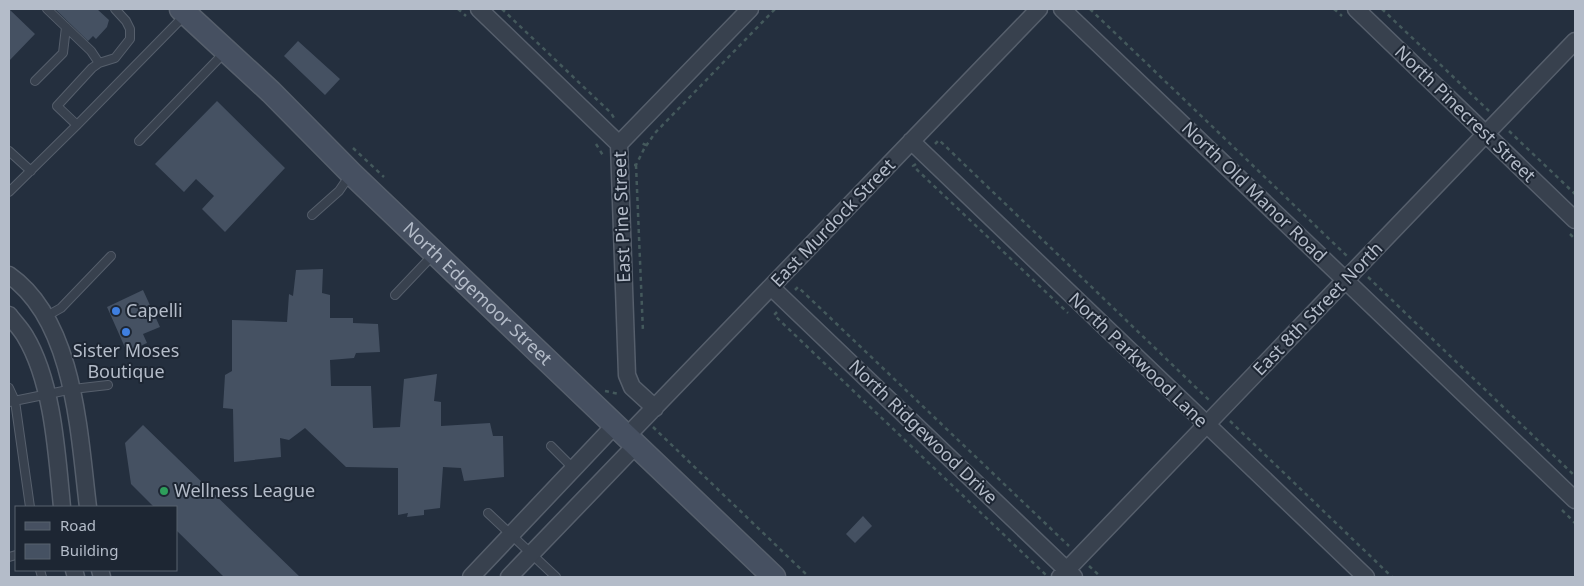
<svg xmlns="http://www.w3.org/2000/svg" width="1584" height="586" viewBox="0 0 1584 586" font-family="'Noto Sans',sans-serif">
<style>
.building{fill:#455162}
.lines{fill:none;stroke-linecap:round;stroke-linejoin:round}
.lane-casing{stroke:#565f6c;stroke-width:10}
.street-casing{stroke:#565f6c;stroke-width:19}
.secondary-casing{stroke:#565f6c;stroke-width:25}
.path{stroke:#44595c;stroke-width:2.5;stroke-dasharray:4 4;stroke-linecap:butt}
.lane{stroke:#38414e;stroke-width:8}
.street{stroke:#38414e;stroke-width:16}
.secondary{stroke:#465061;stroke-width:22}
.shop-dot{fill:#3f7fe0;stroke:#1d2633;stroke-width:2}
.leisure-dot{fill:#2e9e5b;stroke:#1d2633;stroke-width:2}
.labels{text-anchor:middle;stroke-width:4;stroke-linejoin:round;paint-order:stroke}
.street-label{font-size:18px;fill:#b4bcc9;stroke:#1d2633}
.poi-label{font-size:18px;fill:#b4bcc9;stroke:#1d2633;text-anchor:start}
</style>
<rect width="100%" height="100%" fill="#242f3e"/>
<path class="building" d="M9,9L35,34L9,61Z
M55,9H97L109,20L107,27L96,39L93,36L88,41Z
M298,41L340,79L325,95L284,56Z
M217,101L285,168L225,232L202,209L214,196L196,179L184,192L155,164Z
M323,269L322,293L330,295V318H353V323L378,324L380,352L356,353L354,358L330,360L331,386H371L373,428L400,427L404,379L437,374L434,401L441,402V426L490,423L493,436H503L504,477L464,481L461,468L443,467L440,508L424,510V515L407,517L408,513L398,515V468L346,467L305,428L289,440L280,438L281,457L234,462L233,409L223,408L225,375L232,371V320L287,322L289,294L293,296L296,270Z
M143,290L160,327L143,334L147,343L127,352L107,307Z
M143,425L300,577H224L176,530V507H154L131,484L125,443Z
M863,516L872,526L855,543L846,534Z"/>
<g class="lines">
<defs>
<path id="lane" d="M47,9L91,51L99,63
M35,81L63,53L66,27
M77,125L57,106L92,68L99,63L115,58L130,39V29L126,21L115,9
M139,141L225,52
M9,151L31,171
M9,192L77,125L185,15
M312,215L339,191L350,175
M395,295L433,255
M45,317L61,308L111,256
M9,388L15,401L30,507
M9,402L73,389L108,385
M551,446L574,469
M488,513L556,577
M9,557L16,555
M40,570L42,577"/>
<path id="street" d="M479,9L619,144
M1062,9L1575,500
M1356,9L1575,220
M911,141L1366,577
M9,275C75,321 79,435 88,507
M771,287L1074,577
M9,315C14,322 21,329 25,336C53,382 57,455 62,507
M655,408L632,387L627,375L619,144L750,9
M627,436L1039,9
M74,570L76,577
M100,570L102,577
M471,577L615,425
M509,577L636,445
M1060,577L1575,41"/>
<g id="secondary">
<path id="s1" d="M181,9L271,92L352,174L774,577"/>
</g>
</defs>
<use href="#lane" class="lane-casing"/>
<use href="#street" class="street-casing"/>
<use href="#secondary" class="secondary-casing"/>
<path class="path" d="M458,9L466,16
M502,9L611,113L614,118
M1090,9L1348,257
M1334,9L1342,16
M1382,9L1489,111
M1509,131L1575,194
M596,144L604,157
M935,144L939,140L1210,401
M646,146L655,133L775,9
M353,148L384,177
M916,164L913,166L1068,313
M634,165H636L646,145L639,142
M636,165L643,332
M1570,234L1575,239
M1368,277L1575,476
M795,290L798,287L1069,546
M777,312L774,315L1047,576
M605,391L619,394
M1230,421L1392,577
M653,427L809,577
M1562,510L1575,523
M1089,566L1101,577"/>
<use href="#lane" class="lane"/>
<use href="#street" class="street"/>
<use href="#secondary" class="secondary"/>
</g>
<g class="shop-dot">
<circle cx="116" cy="311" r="5"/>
<circle cx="126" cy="332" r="5"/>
</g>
<circle class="leisure-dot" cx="164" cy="491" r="5"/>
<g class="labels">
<g class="street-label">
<text transform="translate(1465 114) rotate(44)" y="6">North Pinecrest Street</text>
<text transform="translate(1254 192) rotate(44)" y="6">North Old Manor Road</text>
<text transform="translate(622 217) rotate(-92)" y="6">East Pine Street</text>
<text transform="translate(833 223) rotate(-46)" y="6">East Murdock Street</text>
<text dy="6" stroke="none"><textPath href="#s1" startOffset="411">North Edgemoor Street</textPath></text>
<text transform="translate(1318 309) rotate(-46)" y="6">East 8th Street North</text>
<text transform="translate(1138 360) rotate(44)" y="6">North Parkwood Lane</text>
<text transform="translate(923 432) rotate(44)" y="6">North Ridgewood Drive</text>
</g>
<g class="poi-label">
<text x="126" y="317">Capelli</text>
<text x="126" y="357" text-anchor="middle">Sister Moses<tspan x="126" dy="21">Boutique</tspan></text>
<text x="174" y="497">Wellness League</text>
</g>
</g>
<rect width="1584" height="586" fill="none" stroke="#b4bcc9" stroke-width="20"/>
<rect x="15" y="506" width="162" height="65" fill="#1d2633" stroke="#59626f"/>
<rect x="25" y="522" width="25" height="8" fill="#465061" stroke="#59626f"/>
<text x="60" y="531" font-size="15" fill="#b4bcc9">Road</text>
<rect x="25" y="544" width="25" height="15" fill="#455162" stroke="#59626f"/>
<text x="60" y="556" font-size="15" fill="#b4bcc9">Building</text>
</svg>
